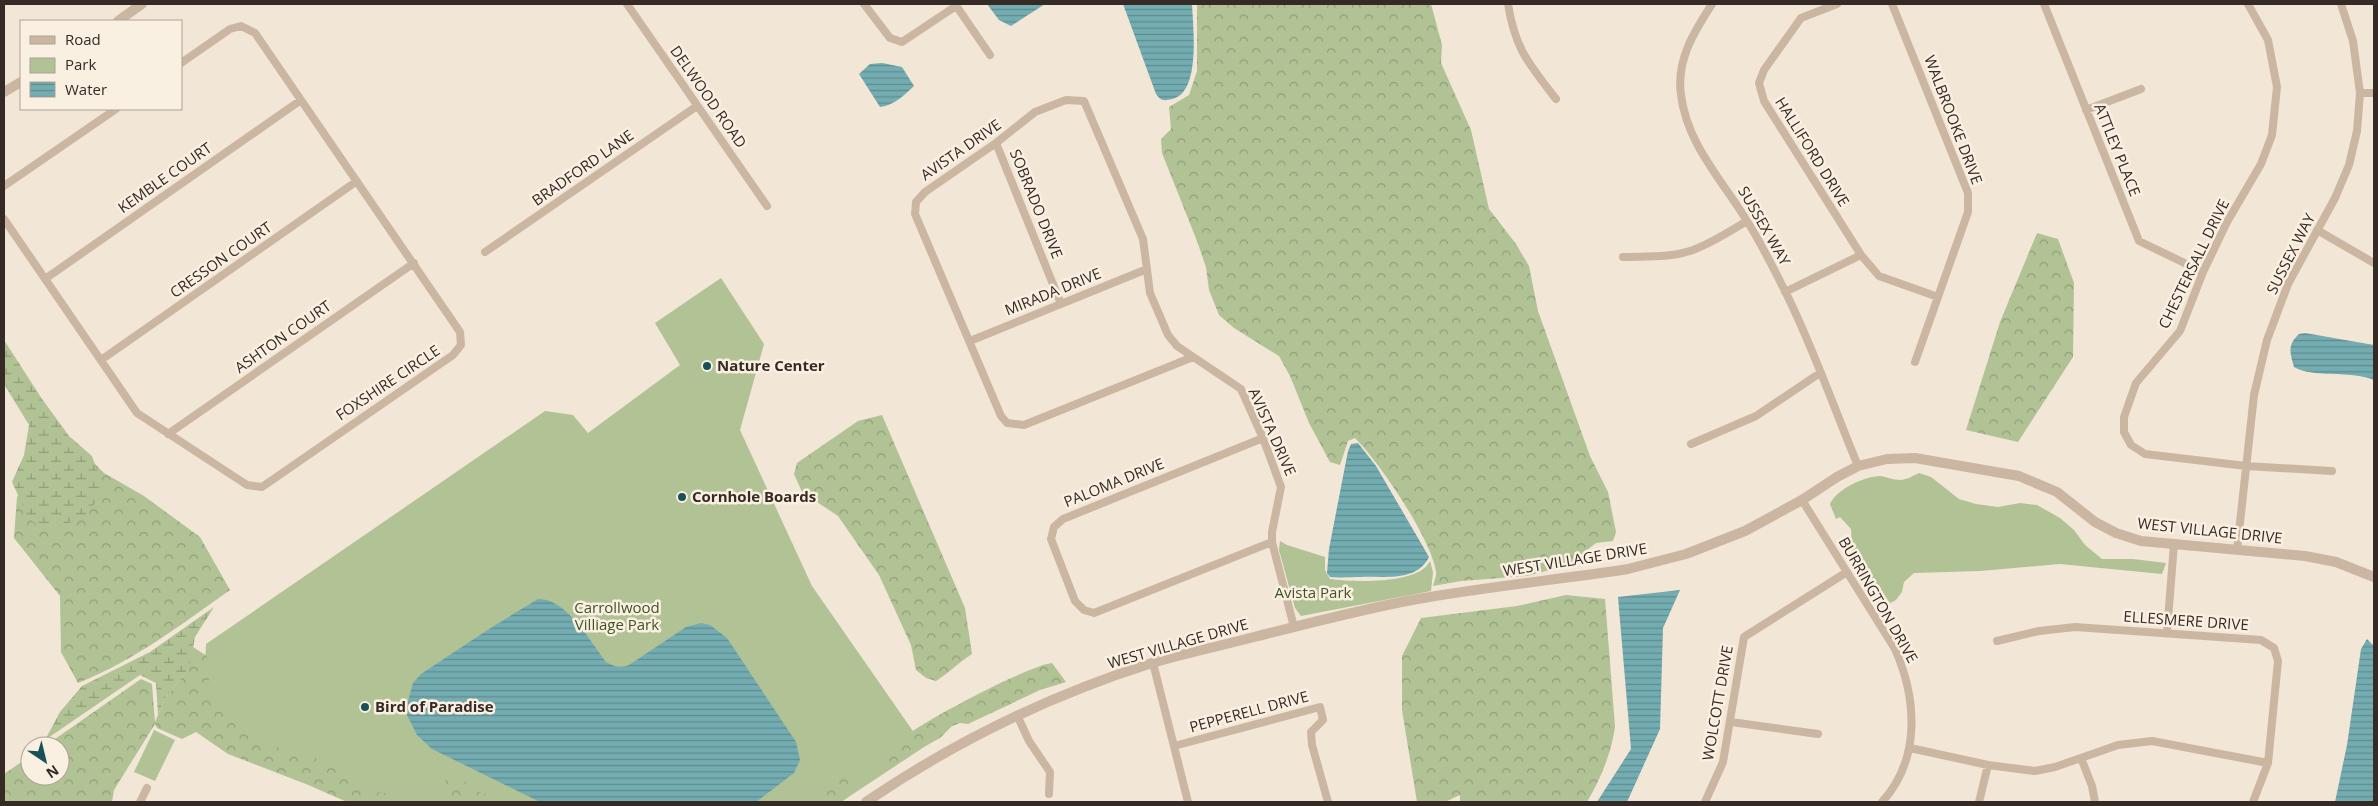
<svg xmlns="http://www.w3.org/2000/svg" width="2378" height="806" viewBox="0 0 2378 806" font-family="'Open Sans',sans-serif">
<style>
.green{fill:#b1c295}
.forest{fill:url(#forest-crowns)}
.wetland{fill:url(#wetland-marsh)}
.water{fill:url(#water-rules)}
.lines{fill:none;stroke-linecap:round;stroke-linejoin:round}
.minor{stroke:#cbb6a2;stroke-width:8}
.tertiary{stroke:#cbb6a2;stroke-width:10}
.poi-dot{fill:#185258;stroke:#faf0e2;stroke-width:2}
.labels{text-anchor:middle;stroke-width:5;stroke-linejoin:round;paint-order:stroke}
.street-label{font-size:15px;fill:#352a25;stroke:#faf0e2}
.poi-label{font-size:15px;font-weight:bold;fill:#352a25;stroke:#faf0e2;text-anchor:start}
.park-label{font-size:15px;fill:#425427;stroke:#faf0e2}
</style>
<defs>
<pattern id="forest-crowns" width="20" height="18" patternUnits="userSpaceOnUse" patternTransform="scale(1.25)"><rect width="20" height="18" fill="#b1c295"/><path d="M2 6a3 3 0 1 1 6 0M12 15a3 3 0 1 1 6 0" fill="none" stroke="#919e79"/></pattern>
<pattern id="wetland-marsh" width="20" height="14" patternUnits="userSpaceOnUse" patternTransform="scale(1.25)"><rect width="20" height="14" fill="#b1c295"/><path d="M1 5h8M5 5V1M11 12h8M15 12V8" fill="none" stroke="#919e79"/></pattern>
<pattern id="water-rules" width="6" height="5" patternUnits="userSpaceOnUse" patternTransform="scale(1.25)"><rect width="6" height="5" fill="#73acb1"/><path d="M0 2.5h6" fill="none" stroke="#5f8c90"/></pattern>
</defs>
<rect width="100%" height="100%" fill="#f2e6d6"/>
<path class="green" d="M721,278L764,344L740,430L812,586L924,747L841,802H361L237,734L204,689L206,644L545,411L573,415L588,433L680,365L655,323Z
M1919,473L1931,477L1959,499L1976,504L1998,507L2020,503L2037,505L2060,518L2074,530L2085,545L2102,559H2133L2166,563L2162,574L2060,564L1980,571L1914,573L1904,582L1902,592L1896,600L1890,603L1877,585L1853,561L1851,529L1840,517L1836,519L1830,504C1836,490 1864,476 1880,476C1887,477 1893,480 1900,480C1906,480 1913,476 1919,473Z
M1280,541L1287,545L1325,557V570L1330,579C1352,582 1419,585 1430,561L1433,572L1431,591L1301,616L1295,608L1279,550Z
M154,730L175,740L155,781L134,772Z"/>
<path class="forest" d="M1197,4H1431L1442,45L1441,63L1471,130L1489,209L1516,244L1529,266L1538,311L1590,456L1608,492L1616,532L1613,541L1596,543L1568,565L1527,576L1461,581L1433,586C1434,581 1437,576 1436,571C1430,537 1380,463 1355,438L1348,441L1340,465L1330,462L1309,423L1290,376L1279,356L1234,328L1219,315L1209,290L1206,267L1197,241L1162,153L1161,139L1171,129L1169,107L1189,95L1197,71Z
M2037,233L2058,239L2074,283L2073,357L2018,442L1966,430L2000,322Z
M882,415L965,608L972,654C959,662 949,673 936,681L926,678L916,670L911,645L879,575L838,516L802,492L794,474L797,463L858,421Z
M79,448L104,473L144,496L200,537L230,590C182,624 134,661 78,683L61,652L60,596L14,538L17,497L45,467Z
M1566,595L1605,599L1615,727C1611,754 1601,778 1587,802H1460V795L1445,802H1417L1402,710V656L1421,618L1517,606Z
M193,647L207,656L209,681L213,696L226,711L240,720L254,738L284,750L305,754L332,765L377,792L404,797L414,802H347L306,784L228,754L196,732L182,739L157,728L155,724L114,790L112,802H4V774L30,756V776H60V746H45L141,679L152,684L155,722L165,698L186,672Z
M1052,663L1066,682L1040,690L968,724L960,723L952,726L940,738L888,767C884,761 883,756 888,750C902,731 1029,665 1052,663Z
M844,770L852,794L841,802H814L830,790L834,777Z
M448,775L465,781L479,792L511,802H447L441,797C441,790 446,784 446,776Z"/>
<path class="wetland" d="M4,340L42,399L69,436L92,456L102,484L96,502L84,516L72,522L41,529L28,517L12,482L24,455L29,425L4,384Z
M214,607L195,637L191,659L186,672L165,698L158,715L156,683L140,675L45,740L60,712L82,686L150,652Z"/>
<path class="water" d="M987,4H1045L1011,26L999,20Z
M1123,4H1192C1193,27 1201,93 1172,99C1164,101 1161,101 1156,94Z
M882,63L902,67L914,86C903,96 895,105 880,107L859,74L870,64Z
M2305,333L2374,345V380C2350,370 2311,378 2294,367C2290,353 2287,345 2299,334Z
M1358,443L1376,466L1429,557C1417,582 1384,576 1361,577C1350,577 1341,578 1330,577L1327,573L1329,549L1348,451L1351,444Z
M1680,590L1663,628L1660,729L1627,802H1597L1631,749L1618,597Z
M538,599C566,598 590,641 606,662C614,667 621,668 629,665L686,627L701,623L710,625L727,638L796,742L800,760L794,773L756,802H540L432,749L417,735L407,715L408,701L413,683L421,674L489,629Z
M2367,639L2374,646V802H2335L2347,745L2361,649Z"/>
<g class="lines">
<path class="minor" d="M627,4L767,206
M864,4L890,38L902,42L956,6
M955,4L990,55
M1508,4C1515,49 1529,64 1556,99
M1712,4C1694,32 1676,60 1681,95C1687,144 1722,180 1747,221C1761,243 1773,267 1785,291C1813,347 1834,408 1858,466
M1837,4L1801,18L1764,70L1759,83L1764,101L1861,255L1879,276L1938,297
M1892,4L1968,193V212L1915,362
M2044,4L2139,241L2203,272
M2248,4L2268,40L2277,87L2272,135L2261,164L2227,222L2203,272L2180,331L2136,383L2124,417V432L2131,445L2145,454L2246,466L2332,471
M2360,93H2374
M2086,110L2141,89
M996,143L1061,304
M4,186L116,109
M4,219L137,413L247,485L262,487L453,355L461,345L460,332L255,33L241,26L230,29L181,63
M2317,230L2374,263
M485,252L697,106
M1623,257C1646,256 1671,258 1693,250C1712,243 1729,232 1747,221
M45,279L301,100
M1785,292L1861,255
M970,341L1147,269
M1193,357L1024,425L1007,423L1001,416L915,214L916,202L925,192L996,143L1035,112L1066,100L1084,101L1143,239L1150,293L1168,335L1177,346L1241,389L1263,438L1281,487L1272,532V542L1294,627
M101,360L357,181
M168,434L414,263
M1263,438L1063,519L1054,527L1051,539L1075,601L1084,610L1094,613L1272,542
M1691,444L1756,416L1820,373
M1802,500L1895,649C1917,699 1921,759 1882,802
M2237,550L2254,395L2267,340L2288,284L2335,198L2349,165L2357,131L2360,93L2353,41L2341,4
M2167,632L2174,544
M1997,641L2039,631L2075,627L2261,640L2274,648L2278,661L2268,763L2253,802
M1153,663L1188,802
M1017,715L1029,741L1050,772L1049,794
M1731,722L1818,734
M1174,746L1320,707L1323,720L1311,732L1312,745L1328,802
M1910,748L1988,765L2035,771L2055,767L2118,745L2152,741L2268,763
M2081,758L2092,786L2095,802
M140,802L147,788
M1705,802L1723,762L1744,637L1847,572
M1979,802L1988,765"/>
<path class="tertiary" d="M118,21L142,4
M4,92L21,82
M866,802C954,742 1051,695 1152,663C1186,653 1220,646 1254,637C1306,624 1359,610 1412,600C1483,587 1556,580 1628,569L1686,554L1745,531L1802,500L1837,477L1858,466L1887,459L1915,458L2019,476L2057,492L2095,522L2116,533L2141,541L2305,556L2336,562L2374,577"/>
</g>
<g class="poi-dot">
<circle cx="707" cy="366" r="5"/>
<circle cx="682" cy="497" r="5"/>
<circle cx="365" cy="707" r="5"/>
</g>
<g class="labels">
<g class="street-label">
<text transform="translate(708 97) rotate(55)" y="5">DELWOOD ROAD</text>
<text transform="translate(1953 120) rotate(69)" y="5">WALBROOKE DRIVE</text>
<text transform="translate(961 150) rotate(-35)" y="5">AVISTA DRIVE</text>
<text transform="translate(2117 150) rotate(68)" y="5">ATTLEY PLACE</text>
<text transform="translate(1812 152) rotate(58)" y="5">HALLIFORD DRIVE</text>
<text transform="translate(583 168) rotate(-35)" y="5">BRADFORD LANE</text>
<text transform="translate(165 178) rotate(-35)" y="5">KEMBLE COURT</text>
<text transform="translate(1036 204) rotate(68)" y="5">SOBRADO DRIVE</text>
<text transform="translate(1764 226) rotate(60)" y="5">SUSSEX WAY</text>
<text transform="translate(2291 254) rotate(-63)" y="5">SUSSEX WAY</text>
<text transform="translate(221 260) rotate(-35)" y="5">CRESSON COURT</text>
<text transform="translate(2194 264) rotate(-64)" y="5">CHESTERSALL DRIVE</text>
<text transform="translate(1053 292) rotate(-22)" y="5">MIRADA DRIVE</text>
<text transform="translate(283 337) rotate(-35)" y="5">ASHTON COURT</text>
<text transform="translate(388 383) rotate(-34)" y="5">FOXSHIRE CIRCLE</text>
<text transform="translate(1272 432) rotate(66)" y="5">AVISTA DRIVE</text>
<text transform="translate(1114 483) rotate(-22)" y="5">PALOMA DRIVE</text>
<text transform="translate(2210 531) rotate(6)" y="5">WEST VILLAGE DRIVE</text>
<text transform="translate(1575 560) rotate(-9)" y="5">WEST VILLAGE DRIVE</text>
<text transform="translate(1878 600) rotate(60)" y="5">BURRINGTON DRIVE</text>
<text transform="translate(2186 621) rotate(4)" y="5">ELLESMERE DRIVE</text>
<text transform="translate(1178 644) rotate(-16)" y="5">WEST VILLAGE DRIVE</text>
<text transform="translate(1718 703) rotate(-80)" y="5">WOLCOTT DRIVE</text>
<text transform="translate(1249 712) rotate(-15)" y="5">PEPPERELL DRIVE</text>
</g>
<g class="poi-label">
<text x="717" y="371">Nature Center</text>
<text x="692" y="502">Cornhole Boards</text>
<text x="375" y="712">Bird of Paradise</text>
</g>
<g class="park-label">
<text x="1313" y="598">Avista Park</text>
<text x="617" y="613">Carrollwood<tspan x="617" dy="17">Villiage Park</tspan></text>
</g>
</g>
<rect width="2378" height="806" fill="none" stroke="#352a25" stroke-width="10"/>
<rect x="20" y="20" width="162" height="90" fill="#faf0e2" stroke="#aba196"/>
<rect x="30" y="36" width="25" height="8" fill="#cbb6a2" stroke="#aba196"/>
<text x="65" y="45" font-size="15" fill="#352a25">Road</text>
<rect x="30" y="58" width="25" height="15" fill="#b1c295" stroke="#aba196"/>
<text x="65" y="70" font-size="15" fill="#352a25">Park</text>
<rect x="30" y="82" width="25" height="15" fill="url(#water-rules)" stroke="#aba196"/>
<text x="65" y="95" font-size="15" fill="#352a25">Water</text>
<g transform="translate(45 761) rotate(145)"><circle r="24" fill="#faf0e2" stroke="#aba196"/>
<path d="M0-4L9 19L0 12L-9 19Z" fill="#185258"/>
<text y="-8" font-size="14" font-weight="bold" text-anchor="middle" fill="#352a25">N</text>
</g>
</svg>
